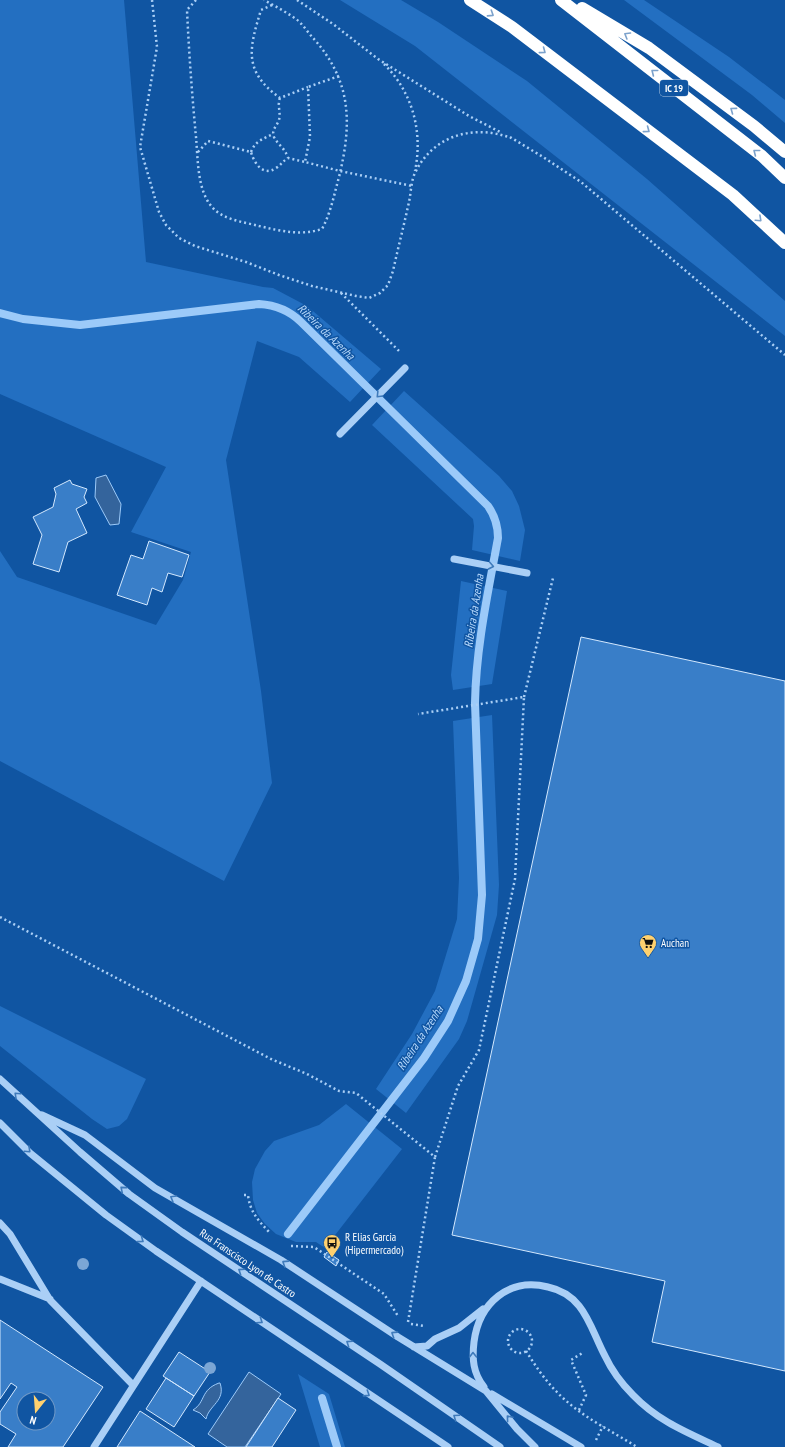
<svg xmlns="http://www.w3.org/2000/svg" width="785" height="1447" viewBox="0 0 785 1447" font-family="'PT Sans Narrow',sans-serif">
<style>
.green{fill:#236fc1}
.water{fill:#34649c;stroke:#9ccaf9}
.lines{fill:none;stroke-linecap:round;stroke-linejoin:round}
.stream{stroke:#9ccaf9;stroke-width:8}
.building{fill:#397ec8;stroke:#d3e8fe;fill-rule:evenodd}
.path{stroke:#aacff6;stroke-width:2.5;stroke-dasharray:2 3;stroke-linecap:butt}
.minor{stroke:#aacff6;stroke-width:7}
.highway{stroke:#fff;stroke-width:12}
.tree{fill:#7ba6d5}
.oneway{stroke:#7ca2cc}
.oneway2{stroke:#3e7abb}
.labels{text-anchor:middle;stroke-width:3;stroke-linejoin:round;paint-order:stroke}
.shield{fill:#1055a2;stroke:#b7cce3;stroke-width:1}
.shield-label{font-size:10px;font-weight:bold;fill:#fff}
.poi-label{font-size:11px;fill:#fff;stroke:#1055a2;text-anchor:start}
.street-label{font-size:11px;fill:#fff;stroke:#1055a2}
.water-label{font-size:12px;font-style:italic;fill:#b7d9fc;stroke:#1055a2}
</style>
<rect width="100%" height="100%" fill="#1055a2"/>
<path class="green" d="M0,0H124L146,262L263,287L273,288L307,306L381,369L350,402L299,357L257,341L226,460L261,691L272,783L224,881L0,761V551L17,577L156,625L183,580L191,552L131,532L166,467L0,394Z
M340,0H401L438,22L527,81L647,179L785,301V336L415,46Z
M624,0H644L729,57L785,100V123L752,95Z
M404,391L499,476L512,491L519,506L525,530L520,561L472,550L474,526L473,519L372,425Z
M461,581L507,591L492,684L453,690L451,675Z
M492,715L499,885L497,915L467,1021L459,1039L406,1113L376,1089L412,1034L435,991L457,919L459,878L453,721Z
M0,1006L146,1079L127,1119L119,1126L107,1129L92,1119L0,1046Z
M346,1104L402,1149L325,1248L316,1242H296L276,1234L265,1224L257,1213L253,1200L252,1182L255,1169L265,1151L274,1141L319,1125Z
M298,1374L329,1394L345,1447H320Z"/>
<path class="water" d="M106,475L121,504L119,524L110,525L95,497L96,478Z
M249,1372L281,1394L245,1447H227L208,1434Z
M219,1383H220C226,1401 209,1405 206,1419L200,1413L193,1410C206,1402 200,1390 219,1383Z"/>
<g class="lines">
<path class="stream" d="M0,313L23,319L80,325L259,304C276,305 289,310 301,322L488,506C495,516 498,526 498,538C488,593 476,647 475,703L482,895L478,939L466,981L448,1021L424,1058L288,1234
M322,1398L337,1447"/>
</g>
<path class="building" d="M70,480L72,484L87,489L84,497L87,503L76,509L87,533L68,542L59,572L33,564L42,535L33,517L53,507L56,494L54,488Z
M149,541L189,555L182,577L168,573L162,592L152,588L147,605L117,595L131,555L143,559Z
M581,637L785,681V1371L652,1342L665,1281L452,1235Z
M327,1252L339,1260L336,1266L324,1257Z
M0,1320L103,1387L63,1447H8L16,1434L0,1424V1412L17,1387L11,1383L0,1399ZM24,1399H48V1423H24Z
M179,1352L210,1372L194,1396L163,1376Z
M166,1378L194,1396L174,1427L146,1409Z
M278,1398L296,1410L272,1447H246Z
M140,1411L195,1447H117Z"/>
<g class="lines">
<path class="path" d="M152,0L157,47L140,147L159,212L166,225L179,238L195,246L246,262L279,275L312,286L356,296L369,298L380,293L388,285L393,271C398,248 404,225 409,202C411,193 411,181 415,173C433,135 474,124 511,138
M196,0L187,10C189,53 192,95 196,137C198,159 197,190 212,207C223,220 244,222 259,226C281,231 300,236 322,229C331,212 334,195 339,177C352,124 352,82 314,39C308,33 303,24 296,19C286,12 275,6 264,0
M297,0L333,24L378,59L469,116L502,133
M272,5L261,10C249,49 243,71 280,98L308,87
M384,64C413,93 423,132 415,171
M339,76L308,87L310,137L305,162L340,171L412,186
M280,98C277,105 281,112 279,120C277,126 271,130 274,137C278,145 285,148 288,158
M510,137L543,157L581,182L785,355
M198,152L208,141L251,152C254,163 263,177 276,168C281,165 283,161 288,158L305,162
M251,152C255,141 263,139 273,134
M341,293L401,353
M524,697L553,578
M0,917L271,1059L307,1074L339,1091L356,1093L435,1157L458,1086L479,1050L515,879L524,697L418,714
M244,1195H248C250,1212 258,1220 269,1232
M291,1246L314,1247L384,1294L398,1316
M408,1322L435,1157
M411,1324L424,1326
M508 1341a12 12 0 1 1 24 0a12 12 0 1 1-24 0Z
M526,1351C535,1365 544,1379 556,1391C578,1415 610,1430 637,1447
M579,1410L586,1395L571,1360L584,1352
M596,1440L603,1426"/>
<path class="minor" d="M340,434L405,368
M454,559L527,573
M0,1079L80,1152L129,1194L182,1232L380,1364L500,1447
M42,1115L85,1135L155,1188L281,1260L398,1337L486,1391L517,1429L535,1447
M0,1123L30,1153L106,1215L156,1251L448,1447
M0,1223L10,1234L50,1300L133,1385
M0,1279L50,1299
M414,1347L427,1346L435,1339L459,1328L483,1309
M484,1387C473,1373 472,1359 474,1342C479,1303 509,1277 548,1287C585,1295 590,1328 605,1356C612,1371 622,1384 633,1395C658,1421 686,1432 718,1447
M492,1394L581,1447
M94,1447L201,1281"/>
<path class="highway" d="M470,0L512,27L733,195L785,243
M561,0L762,156L785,178
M582,8L649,48L754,126L785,152"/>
</g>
<g class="tree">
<circle cx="83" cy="1264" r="6"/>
<circle cx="210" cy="1368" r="6"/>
</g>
<defs><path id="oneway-chevron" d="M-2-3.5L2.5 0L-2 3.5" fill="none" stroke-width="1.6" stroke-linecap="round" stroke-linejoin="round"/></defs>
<g class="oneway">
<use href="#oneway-chevron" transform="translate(491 14) rotate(33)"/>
<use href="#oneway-chevron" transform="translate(627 35) rotate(-149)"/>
<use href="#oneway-chevron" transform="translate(543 51) rotate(37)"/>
<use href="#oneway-chevron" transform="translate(654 72) rotate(-142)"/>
<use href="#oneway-chevron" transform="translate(733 110) rotate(-144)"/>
<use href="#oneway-chevron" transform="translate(647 130) rotate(37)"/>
<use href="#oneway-chevron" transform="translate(756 152) rotate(-142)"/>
<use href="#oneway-chevron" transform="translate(759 219) rotate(43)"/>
</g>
<g class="oneway2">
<use href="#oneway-chevron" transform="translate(379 395) rotate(134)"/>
<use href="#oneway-chevron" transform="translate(491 566) rotate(11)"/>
<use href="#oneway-chevron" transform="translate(17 1095) rotate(-137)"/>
<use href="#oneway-chevron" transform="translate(28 1150) rotate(43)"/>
<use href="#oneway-chevron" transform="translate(123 1189) rotate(-140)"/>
<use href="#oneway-chevron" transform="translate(173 1198) rotate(-150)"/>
<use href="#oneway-chevron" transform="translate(141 1240) rotate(36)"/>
<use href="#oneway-chevron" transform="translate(285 1263) rotate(-147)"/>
<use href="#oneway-chevron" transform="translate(241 1271) rotate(-146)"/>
<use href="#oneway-chevron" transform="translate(260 1321) rotate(34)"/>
<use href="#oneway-chevron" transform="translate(394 1334) rotate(-147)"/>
<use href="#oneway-chevron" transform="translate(349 1343) rotate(-146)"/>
<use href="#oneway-chevron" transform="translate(473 1355) rotate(-91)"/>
<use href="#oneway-chevron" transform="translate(367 1394) rotate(33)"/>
<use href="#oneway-chevron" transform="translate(456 1417) rotate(-145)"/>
<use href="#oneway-chevron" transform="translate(509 1418) rotate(-130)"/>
</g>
<defs>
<symbol id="supermarket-pin" viewBox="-11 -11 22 30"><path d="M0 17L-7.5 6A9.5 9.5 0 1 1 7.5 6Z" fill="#ffd16f" stroke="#1055a2"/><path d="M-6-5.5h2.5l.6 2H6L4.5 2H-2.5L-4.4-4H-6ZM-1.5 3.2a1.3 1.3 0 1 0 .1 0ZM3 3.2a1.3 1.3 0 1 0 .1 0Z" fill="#111"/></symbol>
<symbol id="bus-pin" viewBox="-11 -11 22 30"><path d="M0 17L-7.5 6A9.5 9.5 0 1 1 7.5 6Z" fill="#ffd16f" stroke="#1055a2"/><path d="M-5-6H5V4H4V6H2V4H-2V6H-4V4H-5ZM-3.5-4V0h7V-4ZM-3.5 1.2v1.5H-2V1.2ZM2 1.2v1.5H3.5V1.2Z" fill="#111"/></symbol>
</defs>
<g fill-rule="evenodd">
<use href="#supermarket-pin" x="638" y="933" width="20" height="27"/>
<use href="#bus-pin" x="322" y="1233" width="20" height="27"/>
</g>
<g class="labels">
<rect class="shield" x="660" y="80" width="28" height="16" rx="3"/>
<g class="shield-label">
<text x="674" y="92">IC 19</text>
</g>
<g class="poi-label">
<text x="661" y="947">Auchan</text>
<text x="345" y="1241">R Elias Garcia<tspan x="345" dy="13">(Hipermercado)</tspan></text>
</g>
<g class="street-label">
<text transform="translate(248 1263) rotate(34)" y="4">Rua Franscisco Lyon de Castro</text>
</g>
<g class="water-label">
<text transform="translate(326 332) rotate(44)" y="4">Ribeira da Azenha</text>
<text transform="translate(474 611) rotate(-81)" y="4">Ribeira da Azenha</text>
<text transform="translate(420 1038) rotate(-57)" y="4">Ribeira da Azenha</text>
</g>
</g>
<g transform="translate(36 1411) rotate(197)"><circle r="19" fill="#1055a2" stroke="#7099c7"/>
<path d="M0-3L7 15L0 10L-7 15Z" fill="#ffd16f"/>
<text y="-6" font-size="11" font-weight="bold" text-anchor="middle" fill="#ffffff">N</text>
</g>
</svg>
